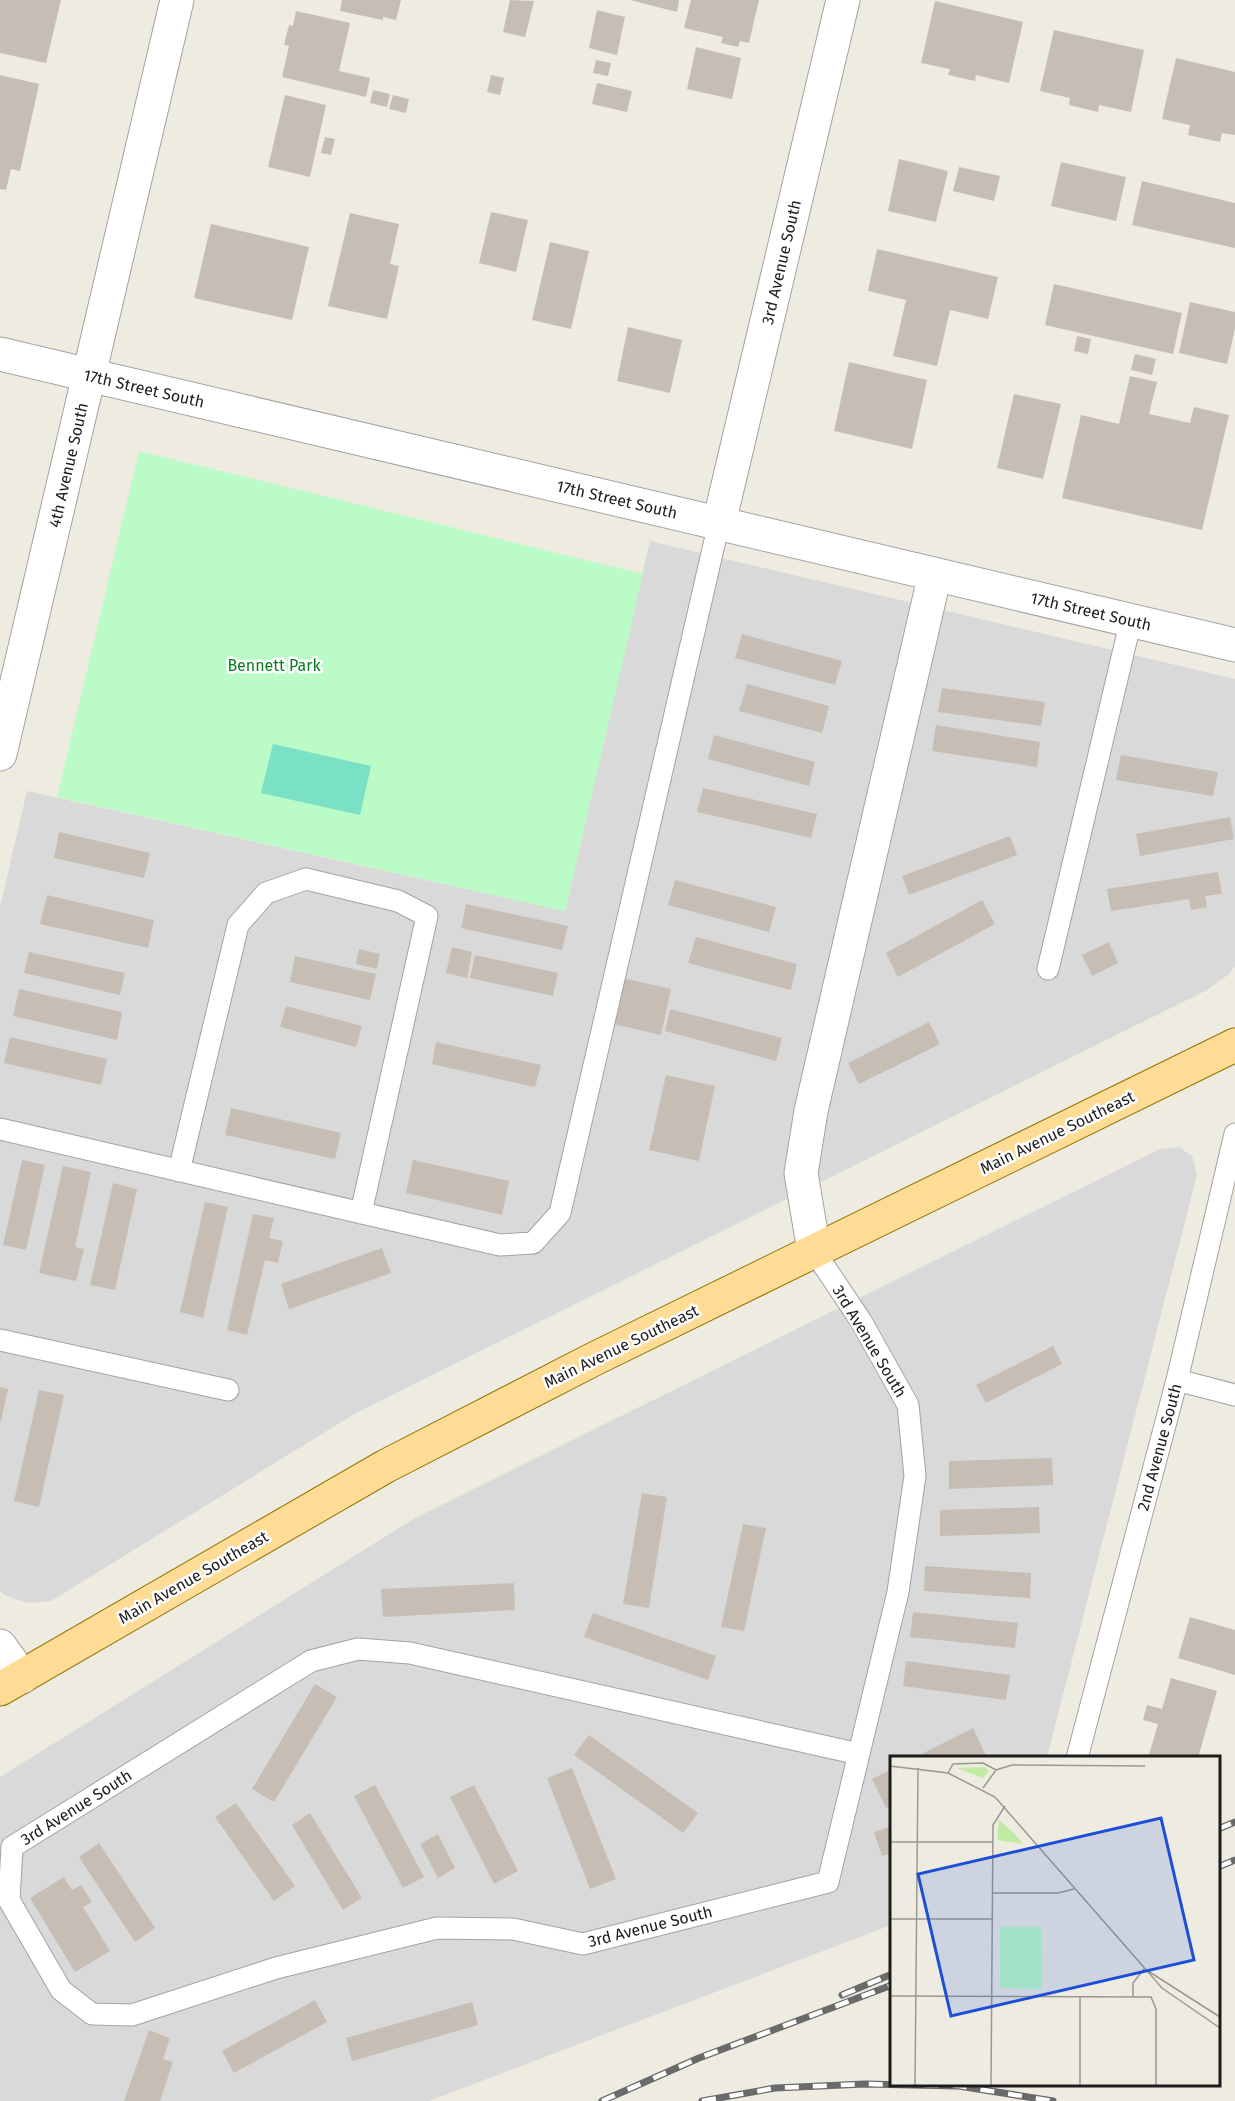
<svg xmlns="http://www.w3.org/2000/svg" width="1235" height="2101" viewBox="0 0 1235 2101" font-family="'Fira Sans',sans-serif">
<style>
.residential{fill:#dad9d9}
.park{fill:#bbfbc7}
.pitch{fill:#7be1c4}
.building{fill:#c6beb4}
.lines{fill:none;stroke-linecap:round;stroke-linejoin:round}
.service-casing{stroke:#a3a3a3;stroke-width:23}
.minor-casing{stroke:#a3a3a3;stroke-width:35}
.primary-casing{stroke:#947300;stroke-width:35}
.service{stroke:#fff;stroke-width:21}
.minor{stroke:#fff;stroke-width:33}
.primary{stroke:#ffdc95;stroke-width:33}
.rail-casing{stroke:#6a6a6a;stroke-width:7}
.rail{stroke:#fff;stroke-width:4.5;stroke-dasharray:14;stroke-linecap:butt}
.labels{text-anchor:middle;stroke-width:5;stroke-linejoin:round;paint-order:stroke}
.street-label{font-size:16px;fill:#1c1c1c;stroke:#fff}
.park-label{font-size:16px;fill:#077d1d;stroke:#fff}
.inset-road{fill:none;stroke:#9a9892;stroke-width:1.5}
.view{fill:#1d4ed8;fill-opacity:0.15;stroke:#1d4ed8;stroke-width:3}
.inset-edge{fill:none;stroke:#1c1c1c;stroke-width:3}
</style>
<rect width="100%" height="100%" fill="#eeebe1"/>
<path class="residential" d="M650,541L1235,679V966L1229,974L1207,990L356,1413L51,1601L28,1603L4,1595L0,1590V907L27,791L565,911Z
M1179,1147L1192,1156L1197,1175L1047,1757L892,1758L891,1925L429,2101H0V1777L415,1518L1160,1149Z"/>
<path class="park" d="M139,451L643,574L565,911L57,797Z"/>
<path class="pitch" d="M273,744L371,766L360,815L261,793Z"/>
<path class="building" d="M0,0H61L46,63L0,53Z
M342,0H401L396,20L383,17V20L340,11Z
M510,0L534,1L525,37L503,32Z
M630,0H679L677,12Z
M691,0H759L749,43L740,41L738,47L721,43L723,37L684,28Z
M935,1L1023,22L1009,83L976,75L975,81L948,75L950,69L921,63Z
M597,10L625,17L617,55L589,48Z
M296,11L350,23L339,71L370,78L366,97L282,77L289,46L284,45L289,25L293,26Z
M1054,30L1144,50L1131,112L1099,105L1098,112L1069,105L1070,98L1040,91Z
M696,47L741,58L732,99L687,89Z
M1176,58L1235,72V135L1222,133L1220,142L1188,135L1190,125L1162,119Z
M596,60L611,63L608,76L593,73Z
M0,75L39,84L20,171L11,169L6,190L0,189Z
M491,75L504,78L500,95L487,92Z
M597,83L632,91L627,112L592,104Z
M373,90L390,94L387,107L370,103Z
M285,95L326,105L310,177L268,167Z
M393,95L409,99L406,113L389,109Z
M325,137L335,139L331,155L321,153Z
M899,159L948,171L936,222L888,211Z
M1061,162L1126,177L1116,221L1051,206Z
M959,167L1000,176L994,201L953,191Z
M1142,181L1235,203V248L1132,225Z
M491,212L528,220L516,272L479,263Z
M350,213L399,224L390,264L399,266L387,319L328,306Z
M211,224L309,247L292,320L194,298Z
M550,242L589,251L571,329L532,320Z
M877,249L998,277L988,319L950,310L937,366L893,356L906,300L868,291Z
M1054,284L1182,313L1173,354L1045,325Z
M1190,302L1235,312V328L1227,364L1179,353Z
M628,327L682,340L670,393L617,381Z
M1077,336L1091,339L1088,354L1074,351Z
M1135,354L1156,359L1152,375L1131,370Z
M849,362L927,380L912,449L834,431Z
M1130,376L1157,382L1149,414L1190,423L1194,407L1229,415L1202,530L1062,498L1081,415L1119,424Z
M1014,394L1061,404L1043,479L997,468Z
M742,634L842,661L835,685L735,658Z
M747,684L829,706L822,733L739,711Z
M942,688L1045,702L1041,726L938,712Z
M936,725L1040,742L1037,767L932,751Z
M714,735L815,762L809,786L708,759Z
M1121,755L1218,772L1213,796L1116,780Z
M703,788L817,814L811,838L697,812Z
M1230,817L1234,839L1140,856L1136,834Z
M59,832L150,853L144,878L54,858Z
M1010,836L1017,855L909,895L902,876Z
M1218,872L1222,894L1205,896L1207,907L1191,910L1189,899L1111,911L1107,889Z
M675,880L776,907L769,932L668,905Z
M47,895L154,920L148,948L40,924Z
M982,900L995,924L898,977L886,953Z
M466,904L568,926L562,950L461,928Z
M696,937L797,964L791,990L688,963Z
M1109,942L1118,963L1092,976L1082,955Z
M452,947L472,952L467,978L446,973Z
M359,949L380,954L377,969L356,964Z
M29,952L125,973L120,995L24,973Z
M475,955L558,973L553,996L470,978Z
M295,956L376,974L370,1000L290,982Z
M623,978L671,989L661,1035L613,1024Z
M19,989L122,1012L117,1040L13,1016Z
M286,1006L362,1026L356,1047L280,1027Z
M670,1009L782,1038L776,1061L665,1031Z
M929,1022L940,1044L859,1084L848,1063Z
M10,1037L107,1059L101,1085L4,1063Z
M436,1042L541,1065L535,1087L432,1064Z
M666,1075L715,1086L699,1161L649,1150Z
M231,1108L341,1133L335,1159L225,1135Z
M22,1160L45,1165L26,1250L3,1245Z
M413,1160L509,1181L502,1215L406,1193Z
M63,1166L91,1172L75,1247L84,1249L76,1281L39,1273Z
M113,1183L137,1189L115,1290L90,1285Z
M205,1202L228,1207L203,1318L180,1312Z
M253,1214L274,1218L269,1238L283,1241L278,1263L265,1260L247,1335L227,1330Z
M382,1248L391,1273L289,1309L281,1284Z
M1053,1346L1062,1364L986,1403L976,1385Z
M0,1387L8,1389L1,1421H0Z
M39,1390L64,1395L39,1507L14,1501Z
M1052,1458L1053,1485L949,1489V1461Z
M642,1493L667,1497L649,1608L623,1604Z
M1039,1507L1040,1533L940,1536V1510Z
M743,1524L766,1528L744,1631L721,1627Z
M925,1566L1031,1573L1030,1598L924,1591Z
M514,1583L515,1610L383,1617L381,1589Z
M913,1612L1018,1623L1015,1648L910,1637Z
M593,1613L716,1656L708,1680L584,1637Z
M1190,1617L1235,1630V1675L1178,1658Z
M906,1661L1010,1675L1006,1700L903,1686Z
M1171,1678L1217,1691L1198,1758H1148L1158,1724L1143,1720L1147,1705L1162,1709Z
M315,1684L337,1697L274,1802L252,1789Z
M973,1728L987,1758H914Z
M589,1735L698,1813L683,1833L574,1755Z
M572,1768L616,1879L590,1889L547,1778Z
M892,1769V1805L886,1808L872,1779Z
M375,1785L424,1877L403,1888L354,1796Z
M474,1785L518,1871L494,1884L450,1797Z
M236,1803L295,1886L274,1901L215,1817Z
M310,1813L362,1898L343,1910L292,1825Z
M892,1826V1853L882,1856L874,1832Z
M438,1834L455,1868L438,1878L420,1844Z
M99,1843L155,1928L135,1942L79,1857Z
M64,1877L72,1890L81,1885L92,1902L83,1907L110,1951L75,1972L30,1898Z
M315,2000L327,2022L234,2073L222,2051Z
M472,2002L478,2025L352,2061L346,2038Z
M149,2030L170,2038L163,2059L173,2062L160,2101H124Z"/>
<g class="lines">
<defs>
<path id="service" d="M1048,969L1131,620
M0,1129L500,1245L533,1243L560,1213L719,523
M179,1171L238,925L266,893L306,879L398,901L427,916L361,1213
M814,1251L861,1321L908,1405L915,1476L898,1592L828,1882L583,1944L513,1929L437,1928L276,1968L132,2015L92,2014L61,1990L9,1900L12,1847L311,1661L358,1649L410,1653L859,1754
M0,1340L228,1390
M1177,1380L1235,1395
M1077,1758L1177,1380L1235,1134"/>
<path id="minor" d="M0,354L1235,645
M719,523L843,0
M0,754L177,0
M814,1251L801,1173L811,1111L935,574
M0,1646L22,1677"/>
<path id="primary" d="M0,1689L386,1466L594,1359L1235,1045"/>
</defs>
<use href="#service" class="service-casing"/>
<use href="#minor" class="minor-casing"/>
<use href="#primary" class="primary-casing"/>
<use href="#service" class="service"/>
<use href="#minor" class="minor"/>
<use href="#primary" class="primary"/>
<defs>
<path id="rail" d="M1218,1829L1235,1822
M1218,1867L1235,1860
M842,1995L892,1974
M602,2101L699,2058L892,1985
M702,2101L775,2088L865,2084L959,2086L1053,2101"/>
</defs>
<use href="#rail" class="rail-casing"/>
<use href="#rail" class="rail"/>
</g>
<g class="labels">
<g class="street-label">
<text transform="translate(781 262) rotate(-77)" y="6">3rd Avenue South</text>
<text transform="translate(144 388) rotate(13)" y="6">17th Street South</text>
<text transform="translate(68 465) rotate(-77)" y="6">4th Avenue South</text>
<text transform="translate(617 499) rotate(13)" y="6">17th Street South</text>
<text transform="translate(1091 611) rotate(13)" y="6">17th Street South</text>
<text transform="translate(1057 1132) rotate(-26)" y="6">Main Avenue Southeast</text>
<text transform="translate(870 1341) rotate(59)" y="6">3rd Avenue South</text>
<text transform="translate(621 1346) rotate(-26)" y="6">Main Avenue Southeast</text>
<text transform="translate(1159 1447) rotate(-75)" y="6">2nd Avenue South</text>
<text transform="translate(193 1577) rotate(-30)" y="6">Main Avenue Southeast</text>
<text transform="translate(76 1807) rotate(-32)" y="6">3rd Avenue South</text>
<text transform="translate(650 1926) rotate(-14)" y="6">3rd Avenue South</text>
</g>
<g class="park-label">
<text x="274" y="671">Bennett Park</text>
</g>
</g>
<g transform="translate(890 1756)">
<rect width="330" height="330" fill="#eeebe1"/>
<path d="M95,11L99,15L93,22L67,12ZM109,64L123,76L133,88L107,84Z" fill="#c0eba4"/>
<path d="M110,171H151L152,233L110,232Z" fill="#bbfbc7"/>
<path class="inset-road" d="M0,10L58,17L105,41L272,232L330,272M58,17L63,8L93,7L106,14L122,9L255,10M93,32L106,14M0,86H103M102,137H168L184,133M0,163H102M258,215L330,261M0,240L261,241L266,253V330M190,240V330M243,241V227L254,213M25,330L28,12M101,330L103,69L115,50"/>
<path class="view" d="M271,62L304,204L61,260L28,118Z"/>
<rect width="330" height="330" class="inset-edge"/>
</g>
</svg>
